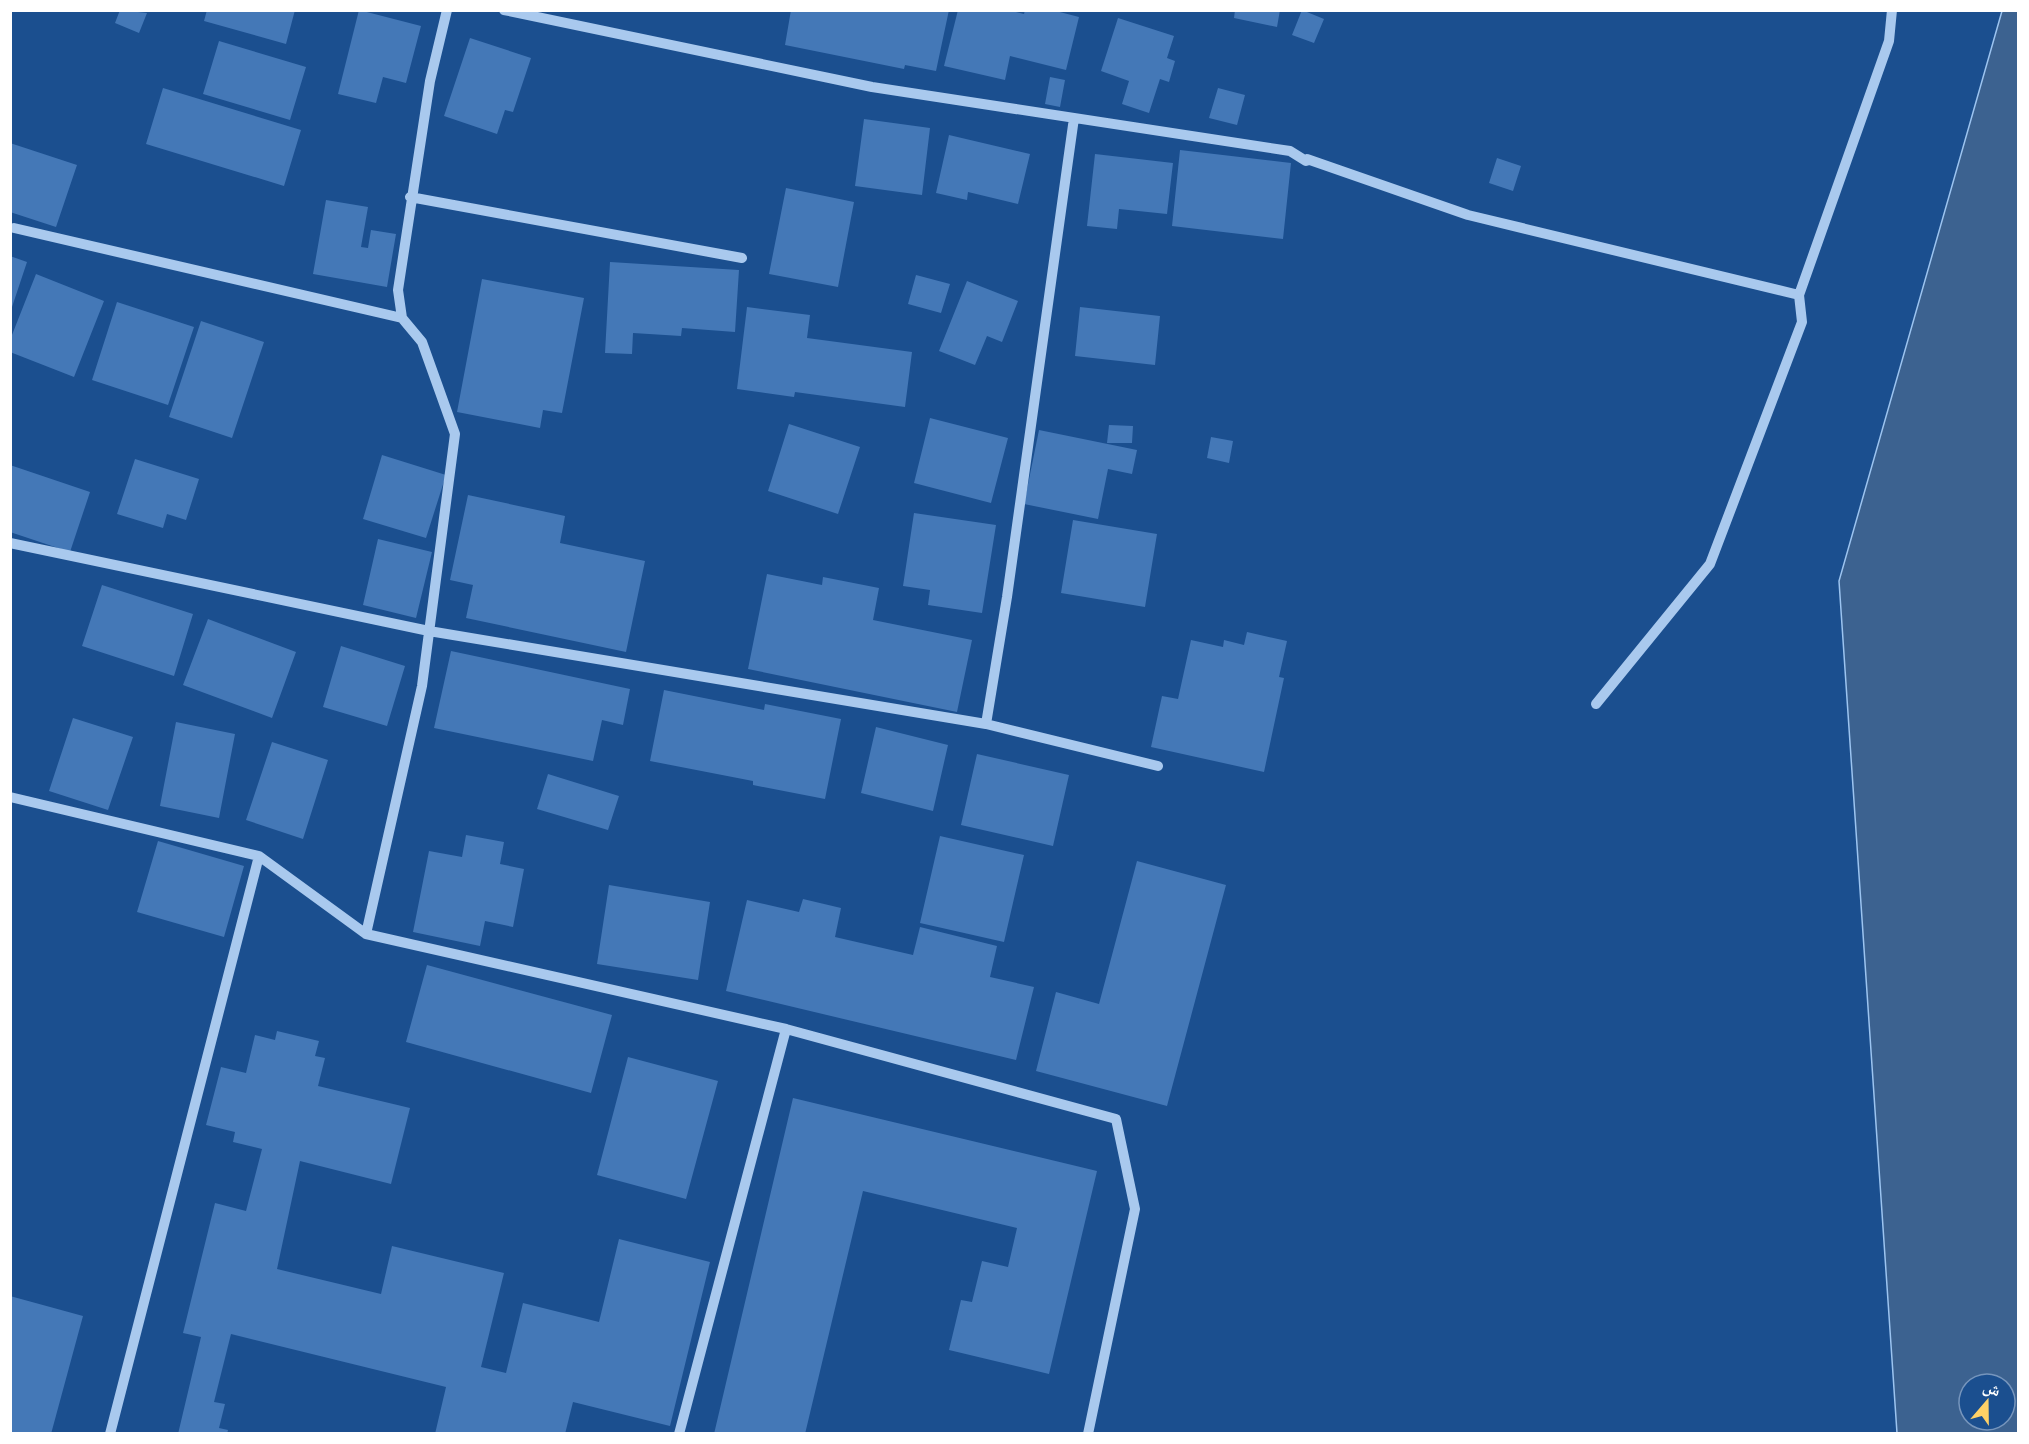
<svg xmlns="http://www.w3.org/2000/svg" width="2029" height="1444" viewBox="0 0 2029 1444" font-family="'Source Sans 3','Noto Naskh Arabic',sans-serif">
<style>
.water{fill:#3c6290;stroke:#9cc4f0;stroke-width:1.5;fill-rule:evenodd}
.building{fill:#4478b7}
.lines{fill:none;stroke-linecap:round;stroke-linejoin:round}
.minor{stroke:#a9c9ee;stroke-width:10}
</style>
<rect width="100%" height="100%" fill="#1b4f8f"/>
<path class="water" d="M2002,11H2018V1433H1897L1839,581ZM1969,1384H2005V1420H1969Z"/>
<path class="building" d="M120,10L147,13L139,33L115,23Z
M207,10H295L286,44L204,21Z
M359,10L421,26L406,83L383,77L376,103L338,94Z
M791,10H949L936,71L905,65L904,69L785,45Z
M958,10H1007L1024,14L1025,10H1052L1079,17L1066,70L1010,56L1005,80L944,66Z
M1235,10H1280L1277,27L1234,18Z
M1302,10L1324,19L1314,43L1292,35Z
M1118,18L1174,36L1167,58L1175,61L1169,82L1160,79L1149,113L1122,104L1129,81L1101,71Z
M470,38L531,58L513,112L505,110L497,134L444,116Z
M219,41L306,67L290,120L203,94Z
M1050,77L1065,80L1060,107L1045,104Z
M163,88L301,130L284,186L146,144Z
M1218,88L1245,95L1237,125L1209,118Z
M864,119L930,128L922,195L855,186Z
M949,135L1030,154L1018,204L968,192L967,200L936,193Z
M10,143L77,165L56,227L10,212Z
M1180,150L1291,163L1283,239L1172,226Z
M1095,154L1173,163L1167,214L1119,209L1117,229L1087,226Z
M1497,158L1521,166L1513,191L1489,183Z
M786,188L854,202L838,287L769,274Z
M326,200L368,207L361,247L368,248L371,230L396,234L387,287L313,274Z
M10,256L27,262L11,310H10Z
M610,262L739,270L735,332L682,328L681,336L633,333L632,354L605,353Z
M36,274L104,301L74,377L10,352V340Z
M916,275L950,284L941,313L908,304Z
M482,279L584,298L562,413L543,410L540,428L457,412Z
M967,281L1018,301L1002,342L987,336L975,365L939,351Z
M117,302L194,327L168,405L92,380Z
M747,307L810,315L807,338L912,352L905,407L795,392L794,397L737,389Z
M1080,307L1160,316L1155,365L1075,356Z
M201,321L264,342L232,438L169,417Z
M930,418L1008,438L991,503L914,483Z
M789,424L860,447L838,514L768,491Z
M1109,425L1133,426L1132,443H1107Z
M1039,430L1137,450L1132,474L1108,469L1098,519L1024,504Z
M1211,437L1233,441L1229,463L1207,458Z
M382,455L446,475L426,538L363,519Z
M135,459L199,479L186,520L167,514L163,528L117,514Z
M10,465L90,492L70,552L10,532Z
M468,495L565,516L560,543L645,561L626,652L466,618L473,585L450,580Z
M914,513L996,525L982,613L928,605L930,590L903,586Z
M1073,520L1157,534L1145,607L1061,593Z
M378,539L432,552L416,618L363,605Z
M767,574L822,585L823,577L879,588L873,620L972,640L957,712L748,669Z
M102,585L193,614L174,676L82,646Z
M208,619L296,652L272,718L183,685Z
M1247,632L1287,641L1279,677L1284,678L1264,772L1151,747L1162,696L1178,699L1191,640L1223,647L1224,640L1244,645Z
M341,646L405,666L387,726L323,707Z
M451,651L630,689L623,725L602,720L593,761L434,728Z
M664,690L764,710L765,704L841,719L825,799L753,785V781L650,761Z
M73,718L133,737L108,810L49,791Z
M176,722L235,734L219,818L160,806Z
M876,727L948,745L933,811L861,793Z
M272,742L328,760L303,839L246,820Z
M977,754L1069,775L1053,846L961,825Z
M548,774L619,796L608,830L537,809Z
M466,835L504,842L500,864L524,869L513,927L485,921L480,946L413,932L429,851L462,857Z
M940,836L1024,855L1004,942L920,923Z
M158,841L244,866L224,937L137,912Z
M1137,861L1226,885L1167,1106L1036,1071L1056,992L1099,1004Z
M609,885L710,902L698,980L597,964Z
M803,899L841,908L835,937L913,955L920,927L997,946L990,977L1034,987L1016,1060L726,991L747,900L799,912Z
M427,965L612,1015L591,1093L406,1042Z
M277,1031L319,1041L315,1056L325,1058L318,1086L410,1108L391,1184L300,1161L277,1269L381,1294L392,1246L504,1273L481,1367L506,1373L523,1303L599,1322L619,1239L710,1262L670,1426L573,1402L565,1434H435L446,1387L231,1334L214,1402L225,1404L219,1428L228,1430L227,1434H178L201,1337L183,1333L215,1203L246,1211L262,1149L233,1142L235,1132L206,1125L221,1067L246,1073L255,1035L275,1040Z
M628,1057L718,1081L686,1199L597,1175Z
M793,1098L1097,1171L1049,1374L949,1350L961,1300L972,1302L982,1261L1008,1267L1017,1228L863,1191L805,1434H714Z
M10,1296L83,1316L51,1434H10Z"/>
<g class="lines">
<path class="minor" d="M447,10L430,81L398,290L402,318L422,342L455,434L422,686L366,934L786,1029L679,1434
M504,10L872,87L1290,151L1306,161L1307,159L1468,215L1799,295
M410,197L742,258
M14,228L402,318
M10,543L429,631L986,724L1007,597L1074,118
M1596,704L1710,564L1802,322L1799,295L1889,41L1892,10
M986,724L1158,766
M10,797L259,856L366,934
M786,1029L1116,1119L1135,1209L1088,1434
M110,1434L259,856"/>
</g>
<rect width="2029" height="1444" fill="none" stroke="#ffffff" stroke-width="24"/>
<g transform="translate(1987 1402) rotate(20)"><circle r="28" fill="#1b4f8f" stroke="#7695bc" stroke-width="1.5"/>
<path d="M0-4.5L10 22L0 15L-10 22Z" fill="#ffd166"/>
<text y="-9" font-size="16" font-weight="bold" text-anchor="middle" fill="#ffffff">ش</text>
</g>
</svg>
